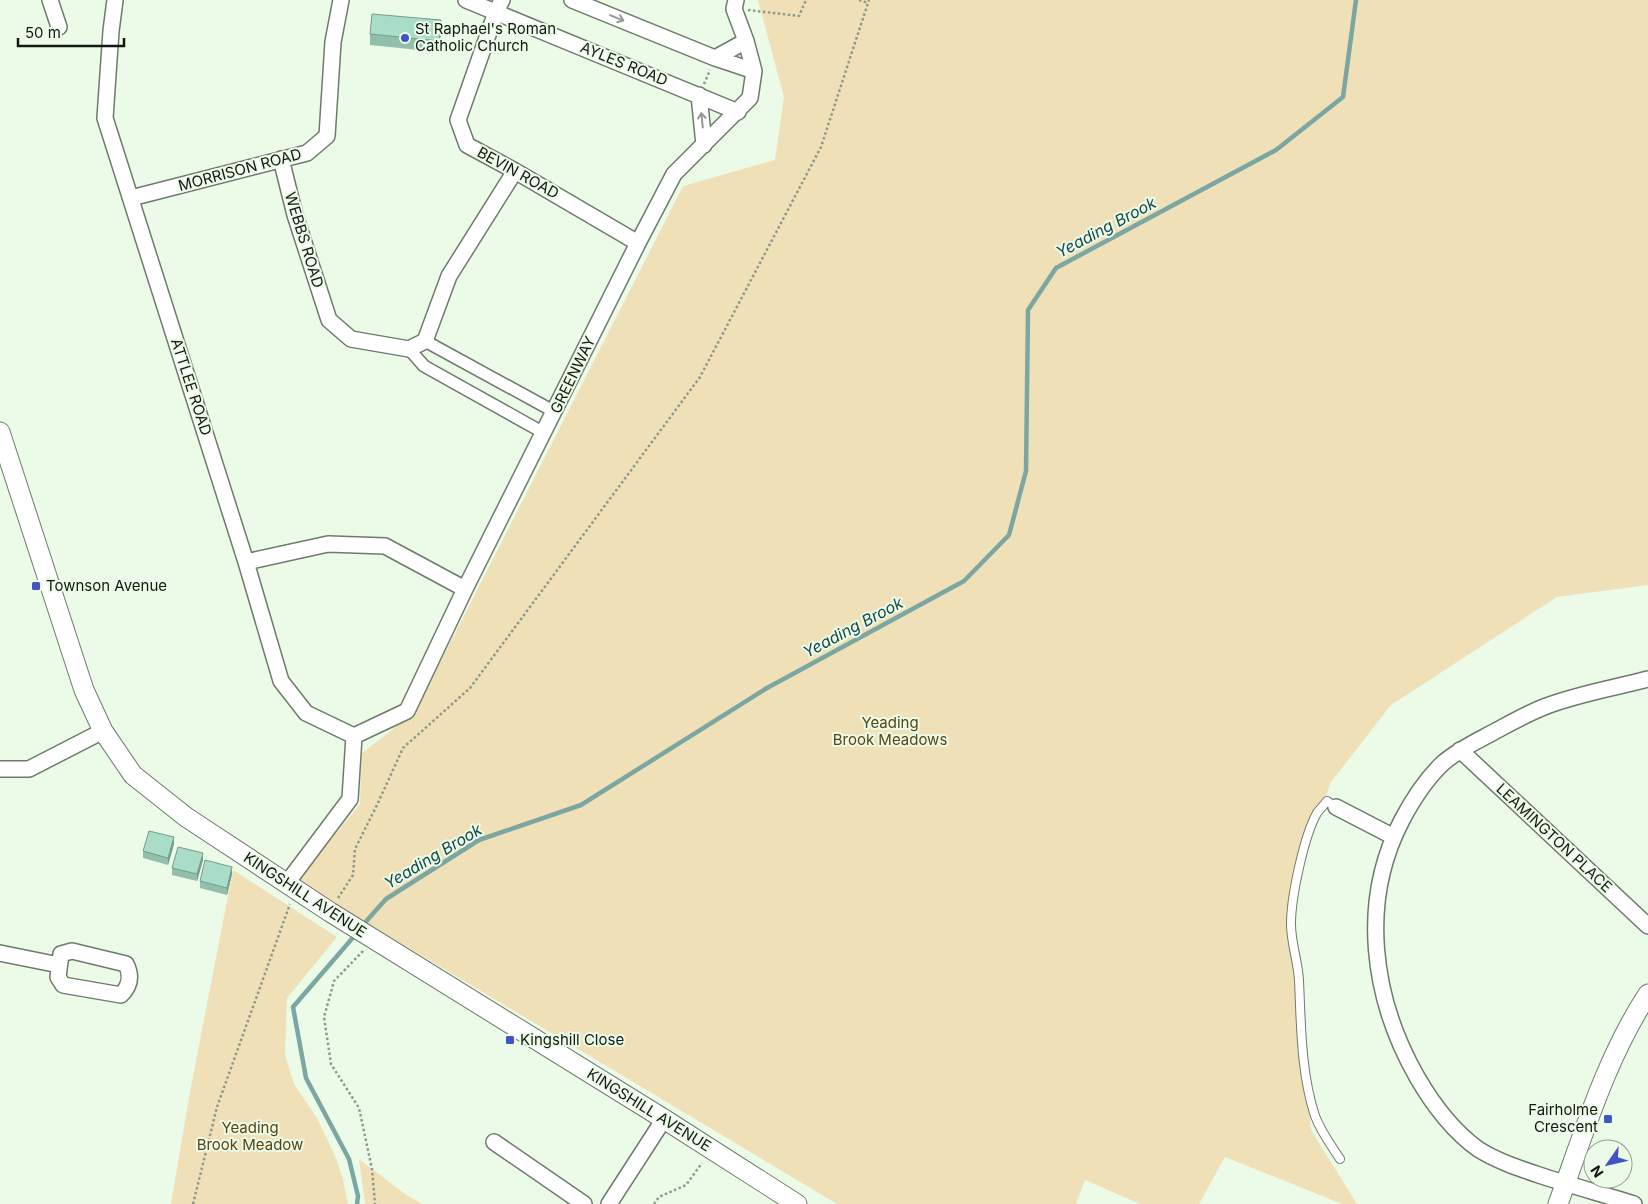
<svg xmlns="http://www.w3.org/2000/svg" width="1648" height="1204" viewBox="0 0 1648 1204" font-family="Inter,sans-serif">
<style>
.green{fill:#f0e0b8}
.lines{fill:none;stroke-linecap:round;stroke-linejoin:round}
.stream{stroke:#7ba6a2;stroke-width:4.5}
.service-casing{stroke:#6d7b6b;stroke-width:10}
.pedestrian-casing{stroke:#6d7b6b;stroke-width:14}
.minor-casing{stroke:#6d7b6b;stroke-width:18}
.tertiary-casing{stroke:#6d7b6b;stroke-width:21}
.path{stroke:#8e998b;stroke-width:2.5;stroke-dasharray:2.5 2.5;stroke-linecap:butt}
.service{stroke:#fff;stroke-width:8}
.pedestrian{stroke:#fff;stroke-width:11}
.minor{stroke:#fff;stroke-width:15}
.tertiary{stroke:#fff;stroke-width:19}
.wall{fill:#92beac}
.shaded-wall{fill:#779b8c}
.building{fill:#aaddc8;stroke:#779b8c}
.oneway{stroke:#959894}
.poi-dot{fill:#4153c7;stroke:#ebfbe8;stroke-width:2}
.labels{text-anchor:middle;stroke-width:4;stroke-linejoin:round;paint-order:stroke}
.poi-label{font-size:15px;fill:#131912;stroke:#ebfbe8;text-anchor:start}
.street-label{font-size:15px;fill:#131912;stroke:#ebfbe8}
.park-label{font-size:15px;fill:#584612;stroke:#ebfbe8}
.water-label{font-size:16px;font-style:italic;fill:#164a49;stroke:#ebfbe8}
</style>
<rect width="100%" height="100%" fill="#ebfbe8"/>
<path class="green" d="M758,0H1648V585L1557,597L1391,705L1331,782L1292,891L1311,1130L1357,1204H1342L1225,1157L1199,1204H1140L1085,1180L1076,1204H837L297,881L360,804L362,753L415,712L683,186L775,160L784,97Z
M233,870L337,937L287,998L285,1055L294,1084L317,1118L336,1158L343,1179L348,1204H171L190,1092Z
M359,1159L405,1194L422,1204H365Z"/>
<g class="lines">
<path class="stream" d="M362,926L386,899L479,840L581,805L767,688L964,581L1009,535L1026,471L1028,310L1056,268L1276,150L1343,97L1356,0
M356,934L293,1007L306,1078L349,1159L358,1196L357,1204"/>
<defs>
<path id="service" d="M1336,807L1327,801C1324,805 1320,809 1317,813C1304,836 1291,897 1291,924C1291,943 1298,962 1299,980C1301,1026 1301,1073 1315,1116C1321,1132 1331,1145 1340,1159"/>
<path id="pedestrian" d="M425,341L555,412
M409,349L424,366L544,433"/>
<path id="minor" d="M50,0L59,27
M115,0L111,31L105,118L246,562L281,681L306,713L354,736
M466,0L738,112
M502,0L496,12L458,120L467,145L515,171L638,243
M572,0L715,58L746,41
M715,58L754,71
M699,95L704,145
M281,159L295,215L329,320L351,339L409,349L425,341L449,276L515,171
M131,198L307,153L327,136L333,42L341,0
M246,562L328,544L385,546L465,589
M354,736L407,711L465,589L638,243L674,174L750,98L754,71L746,41L734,9L736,0
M1460,750L1648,926
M0,769H29L103,731
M1336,807L1394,837
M287,883L350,799L354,736
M72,951L126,964C132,976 130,986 121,995L63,985L58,977L61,954Z
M0,953L59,965
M494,1142L584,1204
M609,1204L664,1119
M1634,1204C1602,1194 1570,1185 1539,1175C1518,1168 1497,1161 1478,1149C1453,1131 1432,1103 1417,1077C1372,998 1359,902 1402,820C1413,799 1425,780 1443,763C1458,750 1475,742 1492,733C1509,724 1526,714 1544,707C1577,694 1614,688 1648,679"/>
<path id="tertiary" d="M0,432L84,690L103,731L133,775L186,817L330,912L664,1119L797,1204
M1558,1204C1584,1133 1606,1058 1648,994"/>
</defs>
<use href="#service" class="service-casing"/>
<use href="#pedestrian" class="pedestrian-casing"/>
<use href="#minor" class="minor-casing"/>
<use href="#tertiary" class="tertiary-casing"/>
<path class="path" d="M859,0L868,3
M748,10L799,16L806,0
M704,84L710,70
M338,898L353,875L355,849L377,805L403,748L470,688L700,377L821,147L869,0
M363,951L334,981L324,1017L331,1064L359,1108L372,1169L375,1204
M193,1204L217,1107L290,904
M654,1204L659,1197L686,1185L702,1163"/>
<use href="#service" class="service"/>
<use href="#pedestrian" class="pedestrian"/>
<use href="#minor" class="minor"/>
<use href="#tertiary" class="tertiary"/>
</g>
<path class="wall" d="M441,31L439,52L370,45V34Z
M174,844L168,865L143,858V851Z
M203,860L197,881L172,875V868Z
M232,874L227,895L200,888V881Z"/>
<path class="shaded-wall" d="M441,20V31L439,52V41Z
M174,837V844L168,865V858Z
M203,853V860L197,881V874Z
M232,867V874L227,895V888Z"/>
<path class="building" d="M372,14L441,20L439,41L370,34Z
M149,831L174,837L168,858L143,851Z
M178,847L203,853L197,874L172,868Z
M205,860L232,867L227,888L200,881Z"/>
<defs><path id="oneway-shaft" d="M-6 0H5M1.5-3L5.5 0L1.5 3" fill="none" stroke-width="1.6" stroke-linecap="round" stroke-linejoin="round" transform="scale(1.25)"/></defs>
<g class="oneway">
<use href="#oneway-shaft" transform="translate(617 18) rotate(22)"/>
<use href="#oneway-shaft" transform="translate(702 120) rotate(-96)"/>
</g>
<g class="poi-dot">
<circle cx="405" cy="38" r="5"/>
<rect x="31" y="581" width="10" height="10" rx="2.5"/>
<rect x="505" y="1035" width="10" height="10" rx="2.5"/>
<rect x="1603" y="1114" width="10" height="10" rx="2.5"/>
</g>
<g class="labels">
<g class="poi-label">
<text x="415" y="34">St Raphael's Roman<tspan x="415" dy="17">Catholic Church</tspan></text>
<text x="46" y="591">Townson Avenue</text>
<text x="520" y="1045">Kingshill Close</text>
<text x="1598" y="1115" text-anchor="end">Fairholme<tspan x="1598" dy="17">Crescent</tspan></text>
</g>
<g class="street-label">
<text transform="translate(624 64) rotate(22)" y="5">AYLES ROAD</text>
<text transform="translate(240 170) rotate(-15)" y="5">MORRISON ROAD</text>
<text transform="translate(518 173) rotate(29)" y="5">BEVIN ROAD</text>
<text transform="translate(304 240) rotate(73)" y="5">WEBBS ROAD</text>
<text transform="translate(573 375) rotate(-64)" y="5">GREENWAY</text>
<text transform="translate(191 387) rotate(72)" y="5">ATTLEE ROAD</text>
<text transform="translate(1554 838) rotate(43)" y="5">LEAMINGTON PLACE</text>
<text transform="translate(305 895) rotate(33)" y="5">KINGSHILL AVENUE</text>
<text transform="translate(649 1110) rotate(32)" y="5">KINGSHILL AVENUE</text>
</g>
<g class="park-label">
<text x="890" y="728">Yeading<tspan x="890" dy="17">Brook Meadows</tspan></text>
<text x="250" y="1133">Yeading<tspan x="250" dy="17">Brook Meadow</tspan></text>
</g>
<g class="water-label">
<text transform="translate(1106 227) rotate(-28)" y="6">Yeading Brook</text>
<text transform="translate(853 627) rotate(-28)" y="6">Yeading Brook</text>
<text transform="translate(433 856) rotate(-31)" y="6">Yeading Brook</text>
</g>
</g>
<g transform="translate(1608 1164) rotate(236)"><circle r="24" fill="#ebfbe8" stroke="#95a192"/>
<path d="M0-4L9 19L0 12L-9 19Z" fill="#4153c7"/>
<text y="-8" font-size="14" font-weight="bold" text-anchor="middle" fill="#131912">N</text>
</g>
<path d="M18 38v8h106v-8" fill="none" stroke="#131912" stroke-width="2.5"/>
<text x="25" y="38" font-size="15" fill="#131912" stroke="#ebfbe8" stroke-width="4" paint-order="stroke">50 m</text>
</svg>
